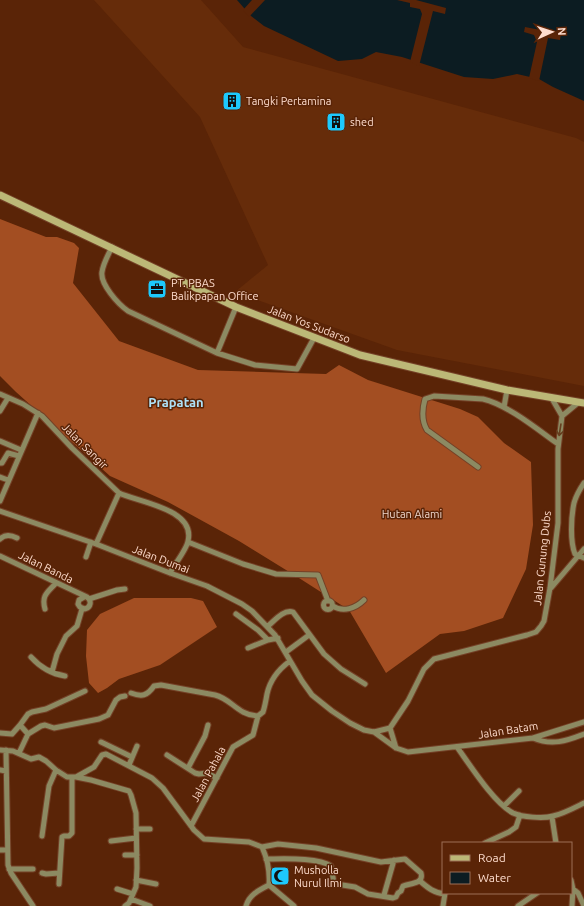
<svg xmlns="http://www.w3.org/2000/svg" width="584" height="906" viewBox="0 0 584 906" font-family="Ubuntu,sans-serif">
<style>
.built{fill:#662c0a}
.forest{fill:#a34e22}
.water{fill:#0c1c22}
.pier{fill:#5a2407}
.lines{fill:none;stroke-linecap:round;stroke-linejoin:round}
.minor-casing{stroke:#744127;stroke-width:7}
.secondary-casing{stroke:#744127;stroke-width:9}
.minor{stroke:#8c8a62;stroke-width:5}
.secondary{stroke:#bcb877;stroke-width:7}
.oneway{stroke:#663e1e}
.labels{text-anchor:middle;stroke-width:3;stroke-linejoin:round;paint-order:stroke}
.poi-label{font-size:11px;fill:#fedccd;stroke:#5a2407;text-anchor:start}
.street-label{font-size:11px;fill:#fedccd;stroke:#5a2407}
.park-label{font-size:11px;fill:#eed6cb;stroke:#5a2407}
.quarter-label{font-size:13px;font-weight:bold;fill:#aee1f7;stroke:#5a2407}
</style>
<rect width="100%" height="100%" fill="#5a2407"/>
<path class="built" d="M94,0H201L243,47L576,138L584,142V386L397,350L235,292L268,265L200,117Z"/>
<path class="forest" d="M0,219L46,237H57L74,243L79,248L73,283L119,341L198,370L326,374L339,365L368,380L460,409L478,417L504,443L531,462L533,525L526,569L503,618L464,631L440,634L386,673L349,610L299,578L239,541L168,502L110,476L16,392L0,376Z
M134,598H191L203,601L217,627L160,665L119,679L107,688L98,693L89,683L86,656L87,630L100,614Z"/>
<path class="water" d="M237,0H584V101L553,87L539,79L517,74L493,79L464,77L402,57L376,52L362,59L338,61L264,26L251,16Z"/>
<path class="pier" d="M252,0H265L249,17L243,10Z
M397,0H416L446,8L445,14L433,11L419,66L410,62L422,14L420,9L410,7V3Z
M525,27L561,34L560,40L548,38L539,81L529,78L537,42L534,35L524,32Z"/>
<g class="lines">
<defs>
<path id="minor" d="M112,247C108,255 103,264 102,272C100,284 118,304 128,311L217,353L236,307
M217,353L255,365L297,369L314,338
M0,394L23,404L42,416L72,448L119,493L96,544
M551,397L562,416
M504,407L507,390
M0,411L8,398
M562,416L579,402
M0,441L21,450
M0,463H2L8,453L19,456
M478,467L427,430C421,420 422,410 425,399L434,396L483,399C508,405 537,429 558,444
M0,477L8,480
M584,483C580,489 576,496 574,503C571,517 570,542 575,554L584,558
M119,493C138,502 196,509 188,541C187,549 174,565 170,573
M0,501L38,413
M0,511L96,544L170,573L207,586L242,604L252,611L275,635L302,681L312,695L332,711L350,723L364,730L374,732L390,728
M0,539C5,534 11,535 17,538
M188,542L243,564L276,574L318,575L328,601
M0,556L87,597C92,601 91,607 85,609L80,607L78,604L79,600L84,597
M86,557L91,542
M551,588L584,549
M89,599L117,590L125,589
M323.5 605a4.5 4.5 0 1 1 9 0a4.5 4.5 0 1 1-9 0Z
M333,606C343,613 356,608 364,600
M45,609C41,595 48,592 56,583
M236,614L258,630L268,640L278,638
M268,626C275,620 284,609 293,612L324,654L341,669L365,684
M248,648L268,640
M286,652L309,635
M31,657C40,667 52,674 65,676
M52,672L57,654L66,636L77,626L82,609
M131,693C142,697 147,696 154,686L161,685L215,695C232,699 237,715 258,716L263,712C265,706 266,700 267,694C270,680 279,669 290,661
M390,728L408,701L424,669L434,659L527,635L536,632L541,626L544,621L550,588L558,523V449L562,416
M390,728L396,748
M374,732L396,748L408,752L533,738L584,722
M0,733L12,734L20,725
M28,734L20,725L28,714L32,712L46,709L85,691
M533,738C552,746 566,741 584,734
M101,742L132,757
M457,747C470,765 494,803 513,813C522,817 543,819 553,816C563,814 574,808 584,803
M0,750L13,751L31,759L39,757L46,761L56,770L67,777H76L91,780L129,791L131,795L136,813L137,868L136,887L129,903L125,906
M6,750L8,865L11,873L33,906
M19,753L28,734L41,726L45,725L54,728L99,719L108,715L116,700L120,697L125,696
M167,755L195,773L199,774L207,773L217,778
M129,765L137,746
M188,768L205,736L208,725
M0,770L6,771
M76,777L94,767L102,755L106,754L152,778L163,788L194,830L204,839L249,842L262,847C267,858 270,872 269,885C259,890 249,895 246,906
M504,806L519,791
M552,817L556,843
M191,826L233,747L253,735L258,716
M136,829H150
M42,836L49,786L56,770
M111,841L136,838
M485,843L509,832L516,827L520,815
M262,847L278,844L316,848L381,862L405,859L421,873C424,884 411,883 403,886L401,891L398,893L396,897L393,898L368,894L355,887L336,884L334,883L331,866C318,857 282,859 266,859
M0,850H7
M125,855H137
M9,869H33
M42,873L46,874L59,873
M136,880L156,884
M571,880L573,889L572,906
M420,881C428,888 434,893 445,894
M59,884L62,837L64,836H69L72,833V777
M269,885L294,906
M117,889L133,894
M573,889L578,893L584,906
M384,895L394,860
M131,899L150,906
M443,906L445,893
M518,906L537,893"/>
<path id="secondary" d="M0,195L236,307L360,355L507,390L584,403"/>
</defs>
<use href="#minor" class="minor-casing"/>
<use href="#secondary" class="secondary-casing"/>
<use href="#minor" class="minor"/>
<use href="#secondary" class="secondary"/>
</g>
<defs><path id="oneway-shaft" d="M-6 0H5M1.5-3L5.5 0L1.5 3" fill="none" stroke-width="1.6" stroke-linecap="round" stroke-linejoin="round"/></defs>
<use class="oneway" href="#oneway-shaft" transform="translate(560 430) rotate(99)"/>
<defs>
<symbol id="building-square" viewBox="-11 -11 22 22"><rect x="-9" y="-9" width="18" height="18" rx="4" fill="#1dc9fd" stroke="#5a2407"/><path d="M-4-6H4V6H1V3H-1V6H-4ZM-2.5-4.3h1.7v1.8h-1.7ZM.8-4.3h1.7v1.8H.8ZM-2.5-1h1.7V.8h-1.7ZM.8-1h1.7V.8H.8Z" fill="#111"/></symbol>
<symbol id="office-square" viewBox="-11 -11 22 22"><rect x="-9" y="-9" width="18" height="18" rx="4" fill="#1dc9fd" stroke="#5a2407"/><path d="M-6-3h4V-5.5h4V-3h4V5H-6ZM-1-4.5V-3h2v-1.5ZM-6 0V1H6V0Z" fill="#111"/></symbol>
<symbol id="mosque-square" viewBox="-11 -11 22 22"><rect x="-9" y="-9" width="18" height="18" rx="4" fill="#1dc9fd" stroke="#5a2407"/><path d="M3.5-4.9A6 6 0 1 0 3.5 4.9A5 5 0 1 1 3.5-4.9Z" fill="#111"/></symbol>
</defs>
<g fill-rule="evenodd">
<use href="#building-square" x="221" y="90" width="22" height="22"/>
<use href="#building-square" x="325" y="111" width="22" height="22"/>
<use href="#office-square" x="146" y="278" width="22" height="22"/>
<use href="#mosque-square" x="269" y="865" width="22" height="22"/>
</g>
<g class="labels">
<g class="poi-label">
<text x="246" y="105">Tangki Pertamina</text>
<text x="350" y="126">shed</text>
<text x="171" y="287">PT. PBAS<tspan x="171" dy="13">Balikpapan Office</tspan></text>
<text x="294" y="874">Musholla<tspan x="294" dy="13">Nurul Ilmi</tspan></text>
</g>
<g class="street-label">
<text transform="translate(309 324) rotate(21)" y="4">Jalan Yos Sudarso</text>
<text transform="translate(85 446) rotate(45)" y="4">Jalan Sangir</text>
<text transform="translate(542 558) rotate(-84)" y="4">Jalan Gunung Dubs</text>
<text transform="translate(161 559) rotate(21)" y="4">Jalan Dumai</text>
<text transform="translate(46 567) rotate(26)" y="4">Jalan Banda</text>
<text transform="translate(508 730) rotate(-9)" y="4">Jalan Batam</text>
<text transform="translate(208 774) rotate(-62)" y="4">Jalan Pahala</text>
</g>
<g class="park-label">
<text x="412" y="518">Hutan Alami</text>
</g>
<g class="quarter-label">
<text x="176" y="407">Prapatan</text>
</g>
</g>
<rect x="442" y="842" width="130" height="52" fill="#5a2407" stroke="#9c6e56"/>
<rect x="450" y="855" width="20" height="6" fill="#bcb877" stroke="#9c6e56"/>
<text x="478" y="862" font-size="12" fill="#fedccd">Road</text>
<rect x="450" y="872" width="20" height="12" fill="#0c1c22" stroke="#9c6e56"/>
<text x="478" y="882" font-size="12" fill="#fedccd">Water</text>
<g transform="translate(552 32) rotate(87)" stroke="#5a2407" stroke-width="3" paint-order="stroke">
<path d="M0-3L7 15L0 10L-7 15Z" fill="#fedccd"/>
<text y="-6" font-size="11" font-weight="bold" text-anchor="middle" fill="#fedccd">N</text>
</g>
</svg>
